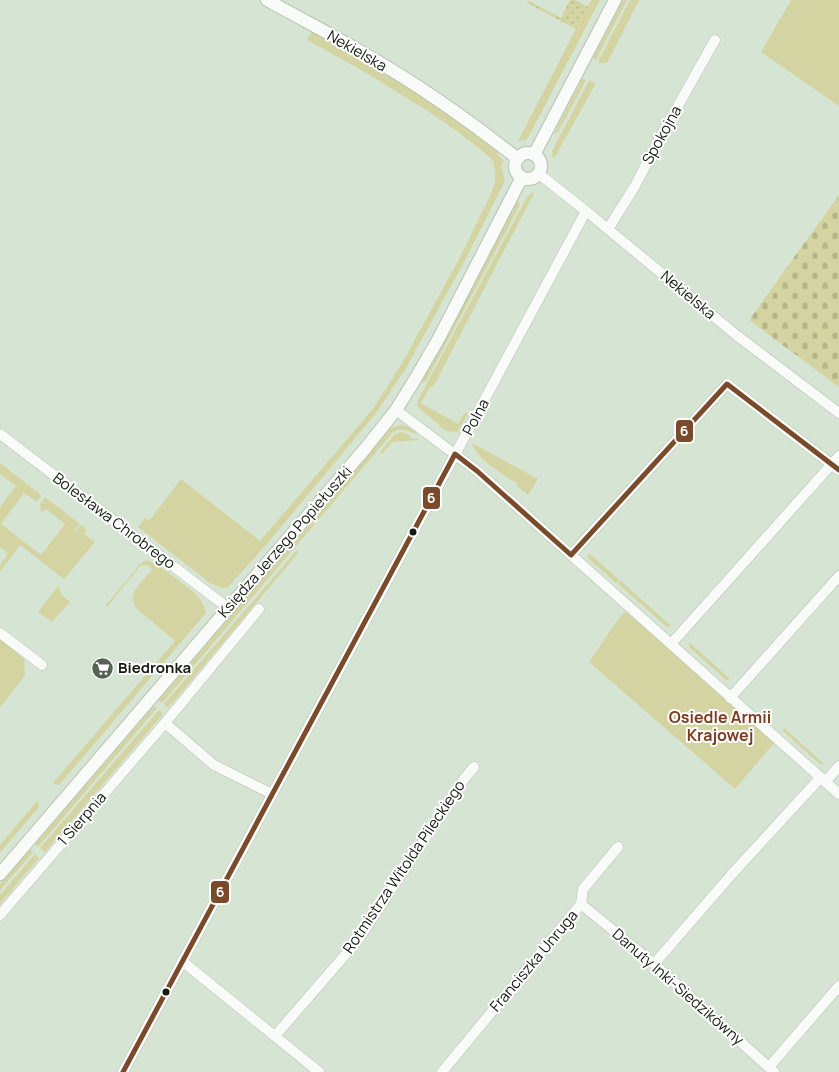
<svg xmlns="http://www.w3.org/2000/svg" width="839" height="1072" viewBox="0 0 839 1072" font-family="Manrope,sans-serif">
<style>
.green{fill:#d4d4a2}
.cemetery{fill:url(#cemetery-stones)}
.garden{fill:url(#garden-dots)}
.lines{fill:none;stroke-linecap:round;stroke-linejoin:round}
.minor-casing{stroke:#b7c1b4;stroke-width:11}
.tertiary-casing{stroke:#b7c1b4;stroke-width:14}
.minor{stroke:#f9fbf8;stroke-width:10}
.tertiary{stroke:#f9fbf8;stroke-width:12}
.bus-1-casing{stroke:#fff;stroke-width:9}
.bus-1{stroke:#7a4b2a;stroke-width:5}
.bus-dot{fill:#121b10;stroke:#fff;stroke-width:2}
.labels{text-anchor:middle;stroke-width:4;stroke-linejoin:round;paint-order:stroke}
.street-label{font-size:15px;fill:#121b10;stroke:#fff}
.poi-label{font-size:15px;font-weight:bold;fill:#121b10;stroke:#fff;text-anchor:start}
.neighbourhood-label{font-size:16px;font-weight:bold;fill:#7c3a1e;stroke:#fff}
.line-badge{stroke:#fff;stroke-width:2}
.badge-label{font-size:14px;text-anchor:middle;font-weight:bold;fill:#fff}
</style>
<defs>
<pattern id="cemetery-stones" width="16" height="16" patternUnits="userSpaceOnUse" patternTransform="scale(1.25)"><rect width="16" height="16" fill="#d4d4a2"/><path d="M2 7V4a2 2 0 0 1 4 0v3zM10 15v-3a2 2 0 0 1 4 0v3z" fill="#b5b58a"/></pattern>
<pattern id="garden-dots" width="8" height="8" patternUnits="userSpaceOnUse" patternTransform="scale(1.25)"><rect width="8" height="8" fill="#d4d4a2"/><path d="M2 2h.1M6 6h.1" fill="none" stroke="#b5b58a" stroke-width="1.8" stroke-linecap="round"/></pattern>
</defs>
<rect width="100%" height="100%" fill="#d6e4d3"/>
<path class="green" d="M591,0H600L529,136L525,140L518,141Z
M623,0H627L596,60L594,59V56Z
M630,0H639L607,63H601L598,62Z
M791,0H839V106L761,52Z
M312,32L403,85L430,101L500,150L497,154L504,161L501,166L505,181L464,262L406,368L377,412L265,546L227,588H222L210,583L138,527L145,518L149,521L181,479L260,541L372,410L401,365L459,259L491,194L495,182V172L493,161L485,153L458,132L429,112L368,74L307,40Z
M582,79L586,80L558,132L554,134Z
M589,81L596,83L555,157L553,158L552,151Z
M533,192L534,194L532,197L433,387H430L421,403L458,424L463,415L466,412L468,414L457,432L446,431L419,408L417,405L418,400L527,197Z
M518,201L520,205L426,381L422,382Z
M400,425L407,426L417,432L414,434C407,430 401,427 393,432L355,477L162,703L159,700L390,429Z
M401,432L407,434L413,439L417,438L418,440L392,442L382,454L380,452L395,434Z
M472,443L538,479L528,495L517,486L518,484L513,480L512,481C498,469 478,461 472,443Z
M0,463L41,495L37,502L24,493L1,524L41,555L65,524L46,509L43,512L40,510L42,508L39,506L45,497L80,524L74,531L76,532L81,525L87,530L84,534L95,542L64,579L20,545L0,572V565L8,554L0,547V507L16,486L0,474Z
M297,550L299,552L168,708L164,704Z
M590,554L619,580L616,583L587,557Z
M147,560C155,562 190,588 197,595C201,600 205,607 206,613L59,785L53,783L175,641L136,608C126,593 143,581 152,570L147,565L140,566L107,607L106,605L140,564Z
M621,581L671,626L669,627L666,626L618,584Z
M59,585L61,594L70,602L52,622L38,612Z
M626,611L774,743L735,789L589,662L619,618Z
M0,639L24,658L25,676L0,707Z
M689,643H690L730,679L726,680L724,678L689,647Z
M154,706L157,708L38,847L35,844Z
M159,710L163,714L45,852L40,848Z
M784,728L824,764H820L783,731Z
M38,800L39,807L0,853V845Z
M30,849L33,852L0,890V884Z
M35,854L39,858L0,904V895Z"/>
<path class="cemetery" d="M839,195V387L749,320Z"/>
<path class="garden" d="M570,0H575L588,7L576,29L527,3L529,1L561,18Z"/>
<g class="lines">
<defs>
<path id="minor" d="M539,174L586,211L735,334L839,413
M608,229L635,186L657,143L715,40
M396,410L477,471L839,794
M0,434L228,608
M571,555L727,384L839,470
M0,633L42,665
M671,644L839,456
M730,698L839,576
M165,723L214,765L272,794
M826,781L839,766
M581,904L654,964L774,1072
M0,915L165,723L259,609
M182,961L319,1072
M654,964L732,874L821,777
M275,1036L358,940L464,779L474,767
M769,1067L839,986
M123,1072L586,211
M442,1072L581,904L583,889L618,847"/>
<path id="tertiary" d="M267,0C301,19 336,37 370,57C422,87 471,122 518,159
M515 166a13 13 0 1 1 26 0a13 13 0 1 1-26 0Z
M534,155L615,0
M0,874L364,450L396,410L414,381L439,338L522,177"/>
</defs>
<use href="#minor" class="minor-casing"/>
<use href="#tertiary" class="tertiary-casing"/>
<use href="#minor" class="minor"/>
<use href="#tertiary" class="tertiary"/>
<defs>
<path id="bus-1" d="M123,1072L455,454L477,471L571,555L727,384L839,470"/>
</defs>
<use href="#bus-1" class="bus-1-casing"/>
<use href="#bus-1" class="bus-1"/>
</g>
<defs>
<symbol id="supermarket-disc" viewBox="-11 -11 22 22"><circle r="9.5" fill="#576154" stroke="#fff"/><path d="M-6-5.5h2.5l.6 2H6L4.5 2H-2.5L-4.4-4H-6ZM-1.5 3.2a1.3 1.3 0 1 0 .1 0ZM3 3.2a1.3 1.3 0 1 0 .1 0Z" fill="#fff"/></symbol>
</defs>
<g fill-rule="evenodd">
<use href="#supermarket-disc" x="90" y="656" width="25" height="25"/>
</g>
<g class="bus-dot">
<circle cx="413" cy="532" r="4.5"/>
<circle cx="166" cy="992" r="4.5"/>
</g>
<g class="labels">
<g class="street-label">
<text transform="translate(357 51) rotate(30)" y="5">Nekielska</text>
<text transform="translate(662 135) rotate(-61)" y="5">Spokojna</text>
<text transform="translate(688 295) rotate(40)" y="5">Nekielska</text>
<text transform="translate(476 417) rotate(-62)" y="5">Polna</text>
<text transform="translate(114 521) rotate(37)" y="5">Bolesława Chrobrego</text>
<text transform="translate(285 542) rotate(-49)" y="5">Księdza Jerzego Popiełuszki</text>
<text transform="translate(82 819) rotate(-49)" y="5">1 Sierpnia</text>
<text transform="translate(404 867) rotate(-56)" y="5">Rotmistrza Witolda Pileckiego</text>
<text transform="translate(534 961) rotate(-50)" y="5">Franciszka Unruga</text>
<text transform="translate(678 987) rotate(41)" y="5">Danuty Inki-Siedzikówny</text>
</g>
<g class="poi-label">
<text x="118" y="673">Biedronka</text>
</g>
<g class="neighbourhood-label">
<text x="720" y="723">Osiedle Armii<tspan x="720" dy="18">Krajowej</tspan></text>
</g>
</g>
<g class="line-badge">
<rect x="675" y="419" width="19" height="24" rx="5" fill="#7a4b2a"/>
<rect x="422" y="486" width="19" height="24" rx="5" fill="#7a4b2a"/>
<rect x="210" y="880" width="20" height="24" rx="5" fill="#7a4b2a"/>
</g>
<g class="badge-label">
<text x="684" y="436">6</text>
<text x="431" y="503">6</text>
<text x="220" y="897">6</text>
</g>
</svg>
